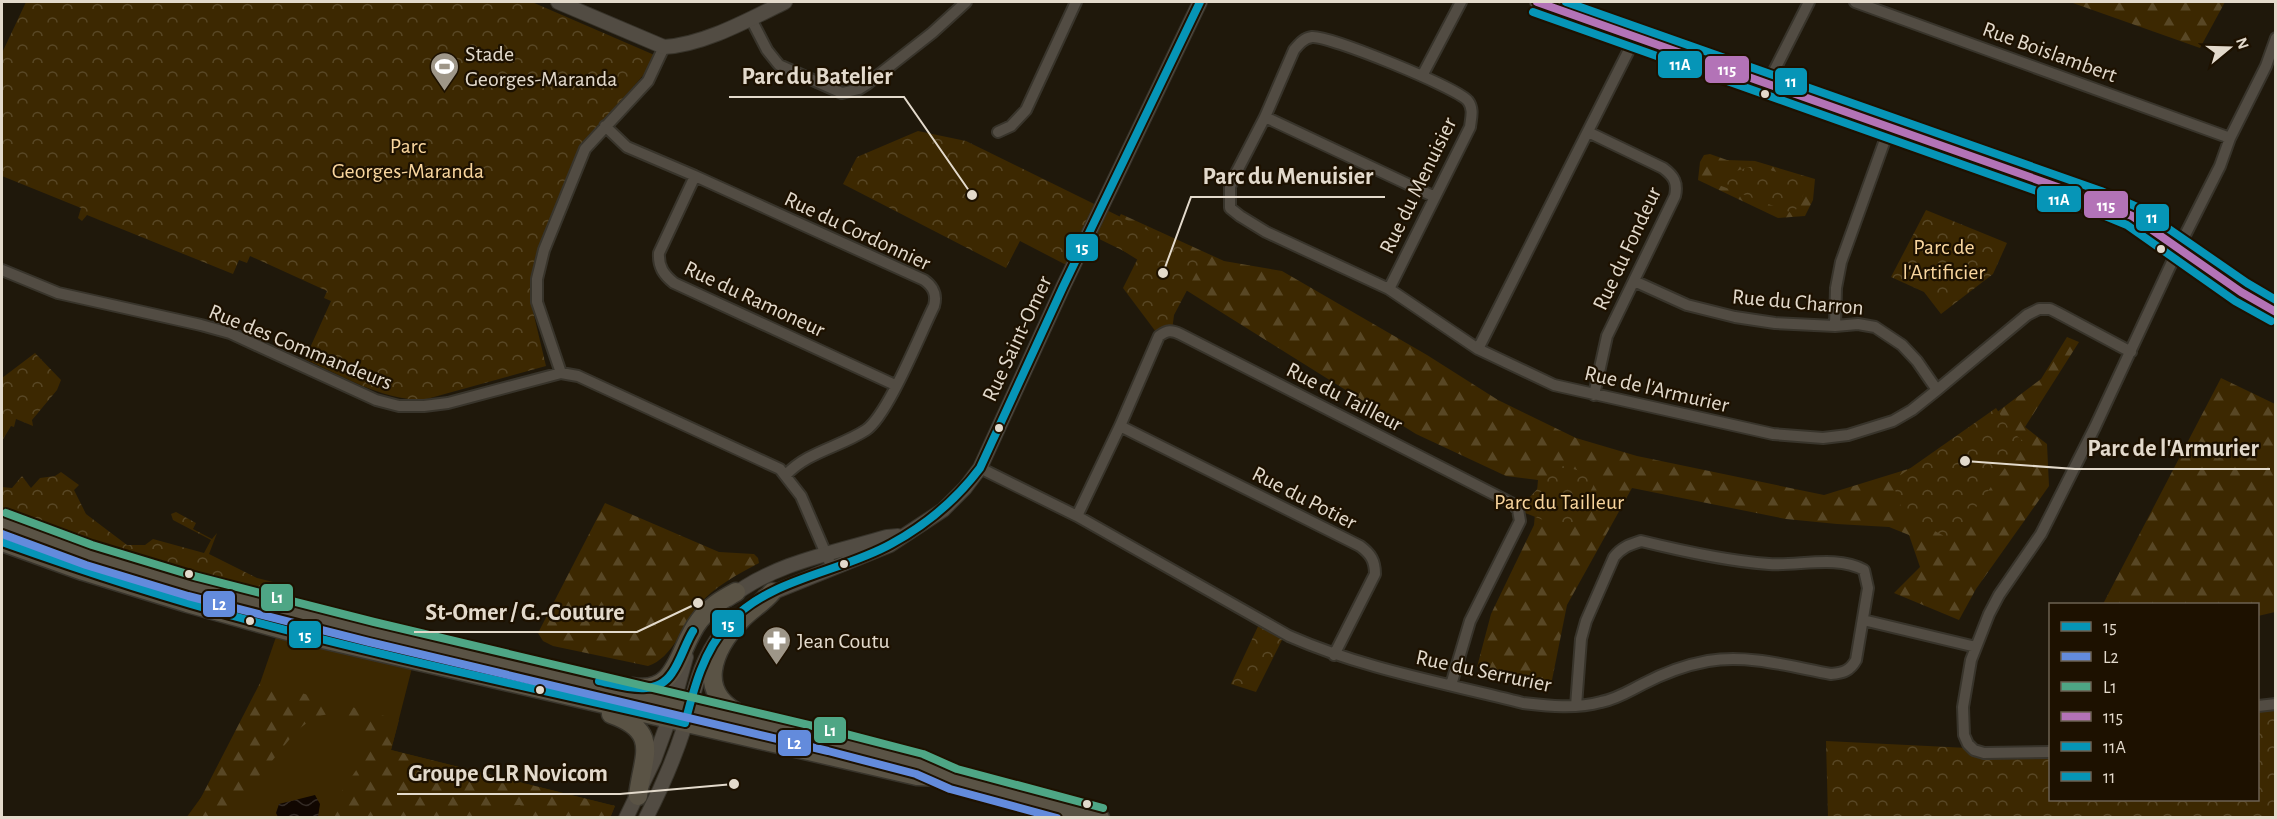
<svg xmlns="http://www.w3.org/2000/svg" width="2277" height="819" viewBox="0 0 2277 819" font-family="'Alegreya Sans',sans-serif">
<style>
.grass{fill:#3c2801}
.forest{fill:url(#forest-firs)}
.park{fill:url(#park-crowns)}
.water{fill:url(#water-waves)}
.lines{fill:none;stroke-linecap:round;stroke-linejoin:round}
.minor-casing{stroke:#38342b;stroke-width:14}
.tertiary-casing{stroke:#38342b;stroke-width:16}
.primary-casing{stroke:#38342b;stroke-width:21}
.minor{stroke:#524c43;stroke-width:10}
.tertiary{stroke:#524c43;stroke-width:14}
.primary{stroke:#5a5345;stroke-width:18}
.bus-1-casing{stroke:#1d1100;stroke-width:12}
.bus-2-casing{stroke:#1d1100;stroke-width:12}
.bus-3-casing{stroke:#1d1100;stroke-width:12}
.bus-4-casing{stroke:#1d1100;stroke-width:12}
.bus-5-casing{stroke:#1d1100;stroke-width:12}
.bus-6-casing{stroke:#1d1100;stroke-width:12}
.bus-1{stroke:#0695b7;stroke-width:8}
.bus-2{stroke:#638bdc;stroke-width:8}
.bus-3{stroke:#4ea685;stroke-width:8}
.bus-4{stroke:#b373b7;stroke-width:8}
.bus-5{stroke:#0695b7;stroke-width:8}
.bus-6{stroke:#0695b7;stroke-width:8}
.bus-dot{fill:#e3dacc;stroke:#1d1100;stroke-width:2}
.labels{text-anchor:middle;stroke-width:4.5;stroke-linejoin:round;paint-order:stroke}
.street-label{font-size:22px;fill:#e3dacc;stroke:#1d1100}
.poi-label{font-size:22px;fill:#e3dacc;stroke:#1d1100;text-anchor:start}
.park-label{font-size:22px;fill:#f9d69e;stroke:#1d1100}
.leader{fill:none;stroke:#e3dacc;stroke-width:2}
.callout-dot{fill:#e3dacc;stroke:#1d1100;stroke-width:2}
.callout-label{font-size:24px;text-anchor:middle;font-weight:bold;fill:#e3dacc;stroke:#1d1100;stroke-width:4.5;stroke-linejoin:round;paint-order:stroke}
.line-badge{stroke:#1d1100;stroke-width:2}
.badge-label{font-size:16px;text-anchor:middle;font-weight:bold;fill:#fff}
</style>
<defs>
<pattern id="forest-firs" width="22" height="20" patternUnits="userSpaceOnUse" patternTransform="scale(1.5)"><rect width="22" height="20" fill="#3c2801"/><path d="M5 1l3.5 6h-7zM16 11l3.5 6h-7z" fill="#584725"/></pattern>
<pattern id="park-crowns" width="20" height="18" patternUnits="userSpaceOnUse" patternTransform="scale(1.5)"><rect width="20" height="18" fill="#3c2801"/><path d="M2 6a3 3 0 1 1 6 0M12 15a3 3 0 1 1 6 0" fill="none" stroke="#584725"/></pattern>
<pattern id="water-waves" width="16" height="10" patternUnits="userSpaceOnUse" patternTransform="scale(1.5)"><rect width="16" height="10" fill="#110701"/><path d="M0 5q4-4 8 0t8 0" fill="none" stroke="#342b25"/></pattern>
</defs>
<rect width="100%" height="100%" fill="#1f180b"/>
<path class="grass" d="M277,634L412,668L391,750L615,806L610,818H186L205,792L250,712Z"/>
<path class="forest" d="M2070,2H2225L2200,48Z
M1710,154L1727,160L1755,161L1815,179L1813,200L1805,216L1778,218L1698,180L1700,162L1704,155Z
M1121,214L1224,261L1282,271L1427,355L1498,400L1576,438L1637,456L1824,495L1931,462L2041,379L2067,337L2079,342L2025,427L2047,444L2049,486L1976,589L1959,620L1894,593L1920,567L1909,535L1889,527L1837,524L1786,519L1632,488L1567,605L1551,685L1477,667L1491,614L1534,525L1538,480L1506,476L1416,434L1106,240Z
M2221,378L2275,404V612L2258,616V604H2103Z
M605,503L719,552L754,554L758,558L759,563C737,575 713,587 698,606C683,625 673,658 648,666L553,646L543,641L538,633Z
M260,683L276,686L399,720L391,750L615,806L610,818L529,817L520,805L490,807L485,817H324L357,769L363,745L359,724C311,692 288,746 260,775C246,790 230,804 215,817H191Z"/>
<path class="park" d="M26,2H532L659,57L582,146L535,258L532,307L546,366L423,400C380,399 344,377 305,359L331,301L324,298L327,291L250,256L247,263L239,260L233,274L87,215L82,221L78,218L81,208L2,176V53Z
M918,131L966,141L1204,258L1174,315L1172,331L1159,336L1123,288L1138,258L1089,234L1072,268L1020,241L1006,268L843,184L857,157Z
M1749,167H1760L1809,182L1794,214L1711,182V179Z
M1926,210L2007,243L1993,274L1941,314L1924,292L1891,277Z
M35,353L61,380L57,390L32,420L33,426L16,419L14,427L11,426L2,441V378Z
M1996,408L2010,430L2024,442L1952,540L1904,515L1892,481Z
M1559,465L1598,476L1571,531L1518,510Z
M61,472L79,485L74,490L86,514L127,545H145L153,539L204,553L211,540L173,520L171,514L176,512L196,523L193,529L212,539L217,533L209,554L257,578L273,582L276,587L268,594L261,595L195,578L192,572L187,571L185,574L2,510V487L12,488L22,476L31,488L40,478L55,476Z
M1261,620L1285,634L1256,692L1231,684Z
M2275,704V817H1828L1826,741L2050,752V800H2258V706Z"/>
<path class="water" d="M315,795L320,804L318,817H278L276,813L279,804Z"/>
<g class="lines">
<defs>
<path id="minor" d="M1855,2L2230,138
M751,19L767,50L779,65L842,93L859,89L867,84L932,33L966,2
M1422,76L1461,2
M1768,83L1809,2
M1265,117L1435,197
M605,126L627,147L695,176L924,280C934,287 937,295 934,306C920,334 888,415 866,430C840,447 807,452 786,475
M998,132L1011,126L1026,110L1076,2
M1588,132L1663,168C1674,176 1678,183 1675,196L1607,336L1594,395
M695,176L659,253C658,267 664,275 674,283L895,385
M2,270L58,293L201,325L230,333L376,400L399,406H424L448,403L561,373L578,376L780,469L801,496L832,568
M1634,281L1687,305L1735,317L1775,323L1835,326L1858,324L1875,327L1902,345L1917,361L1937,390
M1389,289L1470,127C1471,118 1474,109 1468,101C1458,88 1328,35 1312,37C1304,38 1299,44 1294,50L1265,117L1234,177L1230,187V208L1240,216L1266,232L1389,289L1478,349L1554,385L1773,434L1823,438L1848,435L1893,421L1912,410L1937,390L2027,315L2039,309H2050L2058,313L2131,352
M1835,326L1836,288L1841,262L1890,126
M1478,349L1635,38
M561,373L537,302V279L544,250L585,149L648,81L664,47
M1120,426L1360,546C1371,554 1375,561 1375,574L1334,655
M980,468L1077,516L1289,636C1364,669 1445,683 1523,703C1549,706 1576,709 1601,702C1617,699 1629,691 1643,684C1664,673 1686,665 1708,661C1749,654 1792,667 1831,674C1843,673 1850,671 1856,660L1868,588L1864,570C1837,555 1799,566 1769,564C1726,561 1682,551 1641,541C1629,545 1622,547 1614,557L1586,621L1581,639L1576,706
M1077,516L1120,426L1159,336C1167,330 1172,330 1180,334L1513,504L1518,510L1520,521L1470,621L1451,685
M1863,620L1976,647
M2258,706L2276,704
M2050,752L1984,753L1974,750L1968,744L1964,735L1963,707L1971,660L1989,614L1999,595L2041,534L2095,427L2179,247L2220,166L2230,138L2266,66L2276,38"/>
<path id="tertiary" d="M558,2L664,47C704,45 750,19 785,2
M1537,2L1635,38L1768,83L2097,201L2132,216L2241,292L2276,312
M764,596L890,545L943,510L965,488L980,468L1063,287L1200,2
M729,599C770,564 836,552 887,537L898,536
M626,818L654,760L669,719L686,657
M646,818C661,789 674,759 684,728C694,695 698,663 721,634"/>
<path id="primary" d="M2,523L89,555L191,586L371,632L831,741L920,764L953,779L1100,818
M2,542L83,571L187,603L288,631L917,776L939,777
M633,687C678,695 678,648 699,621C709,607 721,600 736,592
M611,714C662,732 642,757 638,796
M742,715C694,693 713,649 741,620C750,610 763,603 772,592"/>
</defs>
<use href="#minor" class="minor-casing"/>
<use href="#tertiary" class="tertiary-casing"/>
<use href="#primary" class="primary-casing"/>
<use href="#minor" class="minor"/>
<use href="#tertiary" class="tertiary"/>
<use href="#primary" class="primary"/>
<defs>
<path id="bus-1" d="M2,542C83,571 165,598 248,620C393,659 539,689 685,723C694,688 703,652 728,624C769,578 839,573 891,544C926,525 956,500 980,468L1063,287L1200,2
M599,681C623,686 656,698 672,673C681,660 685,644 693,631"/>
<path id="bus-2" d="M2,534L86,565L188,596L369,642L828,751L916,774L950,789L1057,818"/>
<path id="bus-3" d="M6,513L92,545L194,576L374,622L834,731L923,754L957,769L1103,808"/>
<path id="bus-4" d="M1537,2L2097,201L2132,216L2241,292L2276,312"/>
<path id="bus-5" d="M1533,12L2093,211L2127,225L2235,301L2271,321"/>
<path id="bus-6" d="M1566,2L2101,191L2137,207L2247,283L2276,300"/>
</defs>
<use href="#bus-1" class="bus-1-casing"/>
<use href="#bus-2" class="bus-2-casing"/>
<use href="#bus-3" class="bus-3-casing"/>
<use href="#bus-4" class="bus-4-casing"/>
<use href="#bus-5" class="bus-5-casing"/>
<use href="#bus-6" class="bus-6-casing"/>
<use href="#bus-1" class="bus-1"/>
<use href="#bus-2" class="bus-2"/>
<use href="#bus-3" class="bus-3"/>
<use href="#bus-4" class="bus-4"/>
<use href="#bus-5" class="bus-5"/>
<use href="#bus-6" class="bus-6"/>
</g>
<defs>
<symbol id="stadium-pin" viewBox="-11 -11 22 30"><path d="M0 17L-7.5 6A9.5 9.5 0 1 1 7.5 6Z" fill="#9e9688" stroke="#1d1100"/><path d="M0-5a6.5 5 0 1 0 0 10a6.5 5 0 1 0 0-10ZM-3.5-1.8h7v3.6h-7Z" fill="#fff"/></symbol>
<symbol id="pharmacy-pin" viewBox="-11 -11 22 30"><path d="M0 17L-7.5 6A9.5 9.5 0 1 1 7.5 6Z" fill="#9e9688" stroke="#1d1100"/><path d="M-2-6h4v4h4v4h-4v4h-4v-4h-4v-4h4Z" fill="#fff"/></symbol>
</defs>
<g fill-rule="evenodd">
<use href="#stadium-pin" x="428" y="50" width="33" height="45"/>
<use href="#pharmacy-pin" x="760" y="624" width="33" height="45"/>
</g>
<g class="bus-dot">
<circle cx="1765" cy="94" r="5"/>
<circle cx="2161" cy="249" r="5"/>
<circle cx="999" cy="428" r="5"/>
<circle cx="844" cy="564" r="5"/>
<circle cx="189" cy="574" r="5"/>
<circle cx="250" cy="621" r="5"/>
<circle cx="540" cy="690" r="5"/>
<circle cx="1087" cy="804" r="5"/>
</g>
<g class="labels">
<g class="street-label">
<text transform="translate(2050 51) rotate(20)" y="8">Rue Boislambert</text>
<text transform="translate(1417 185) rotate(-64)" y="8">Rue du Menuisier</text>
<text transform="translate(858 230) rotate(25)" y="8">Rue du Cordonnier</text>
<text transform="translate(1626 248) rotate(-65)" y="8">Rue du Fondeur</text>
<text transform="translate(755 298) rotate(25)" y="8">Rue du Ramoneur</text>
<text transform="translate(1798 301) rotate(5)" y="8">Rue du Charron</text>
<text transform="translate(1016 338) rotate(-65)" y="8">Rue Saint-Omer</text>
<text transform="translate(301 346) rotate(22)" y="8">Rue des Commandeurs</text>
<text transform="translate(1657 388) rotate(13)" y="8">Rue de l'Armurier</text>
<text transform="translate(1345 396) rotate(27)" y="8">Rue du Tailleur</text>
<text transform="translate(1305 497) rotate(27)" y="8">Rue du Potier</text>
<text transform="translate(1484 670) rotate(12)" y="8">Rue du Serrurier</text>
</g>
<g class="poi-label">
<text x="465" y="61">Stade<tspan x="465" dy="25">Georges-Maranda</tspan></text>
<text x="797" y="648">Jean Coutu</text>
</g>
<g class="park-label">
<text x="408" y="153">Parc<tspan x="408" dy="25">Georges-Maranda</tspan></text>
<text x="1944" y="254">Parc de<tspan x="1944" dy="25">l'Artificier</tspan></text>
<text x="1559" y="509">Parc du Tailleur</text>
</g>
</g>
<path class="leader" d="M972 195L904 97H729M1163 273L1191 197H1385M1965 461L2075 469H2270M698 603L637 632H414M734 784L620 794H397"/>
<g class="callout-dot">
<circle cx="972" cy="195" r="6"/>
<circle cx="1163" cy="273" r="6"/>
<circle cx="1965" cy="461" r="6"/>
<circle cx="698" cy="603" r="6"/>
<circle cx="734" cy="784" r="6"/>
</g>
<g class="callout-label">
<text x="817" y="84">Parc du Batelier</text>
<text x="1288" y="184">Parc du Menuisier</text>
<text x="2173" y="456">Parc de l'Armurier</text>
<text x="525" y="620">St-Omer / G.-Couture</text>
<text x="508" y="781">Groupe CLR Novicom</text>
</g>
<g class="line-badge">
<rect x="1657" y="50" width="46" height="29" rx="6" fill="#0695b7"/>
<rect x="1704" y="55" width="46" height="29" rx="6" fill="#b373b7"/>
<rect x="1774" y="67" width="34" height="29" rx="6" fill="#0695b7"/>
<rect x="2036" y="185" width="46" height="28" rx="6" fill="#0695b7"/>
<rect x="2083" y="190" width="46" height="29" rx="6" fill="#b373b7"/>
<rect x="2135" y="203" width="35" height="29" rx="6" fill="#0695b7"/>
<rect x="1065" y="233" width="34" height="29" rx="6" fill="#0695b7"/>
<rect x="260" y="583" width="34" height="29" rx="6" fill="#4ea685"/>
<rect x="202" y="590" width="34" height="28" rx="6" fill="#638bdc"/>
<rect x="711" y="609" width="34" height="29" rx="6" fill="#0695b7"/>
<rect x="288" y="620" width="34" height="29" rx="6" fill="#0695b7"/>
<rect x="813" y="716" width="34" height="28" rx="6" fill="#4ea685"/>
<rect x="777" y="729" width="35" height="28" rx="6" fill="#638bdc"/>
</g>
<g class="badge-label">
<text x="1680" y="70">11A</text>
<text x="1727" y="75">115</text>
<text x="1791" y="87">11</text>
<text x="2059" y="205">11A</text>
<text x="2106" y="211">115</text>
<text x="2152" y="223">11</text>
<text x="1082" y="253">15</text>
<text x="277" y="603">L1</text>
<text x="219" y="610">L2</text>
<text x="728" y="630">15</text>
<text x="305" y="641">15</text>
<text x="830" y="736">L1</text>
<text x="794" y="749">L2</text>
</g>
<rect width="2277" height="819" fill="none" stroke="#e3dacc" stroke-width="6"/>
<rect x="2049" y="603" width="210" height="198" fill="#1d1100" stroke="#6c6152" stroke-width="1.5"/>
<rect x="2061" y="622" width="30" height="9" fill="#0695b7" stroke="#6c6152" stroke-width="1.5"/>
<text x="2103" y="633" font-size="18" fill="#e3dacc">15</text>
<rect x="2061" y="652" width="30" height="9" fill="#638bdc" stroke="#6c6152" stroke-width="1.5"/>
<text x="2103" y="663" font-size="18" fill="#e3dacc">L2</text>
<rect x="2061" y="682" width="30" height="9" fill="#4ea685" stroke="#6c6152" stroke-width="1.5"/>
<text x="2103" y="693" font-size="18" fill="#e3dacc">L1</text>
<rect x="2061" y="712" width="30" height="9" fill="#b373b7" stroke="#6c6152" stroke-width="1.5"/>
<text x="2103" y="723" font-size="18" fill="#e3dacc">115</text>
<rect x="2061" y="742" width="30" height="9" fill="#0695b7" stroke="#6c6152" stroke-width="1.5"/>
<text x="2103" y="753" font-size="18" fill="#e3dacc">11A</text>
<rect x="2061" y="772" width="30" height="9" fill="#0695b7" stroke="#6c6152" stroke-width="1.5"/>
<text x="2103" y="783" font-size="18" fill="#e3dacc">11</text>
<g transform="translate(2229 48) rotate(71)" stroke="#1d1100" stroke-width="4.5" paint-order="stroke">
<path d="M0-4.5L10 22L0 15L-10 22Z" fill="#e3dacc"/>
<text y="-9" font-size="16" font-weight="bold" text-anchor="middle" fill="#e3dacc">N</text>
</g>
</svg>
